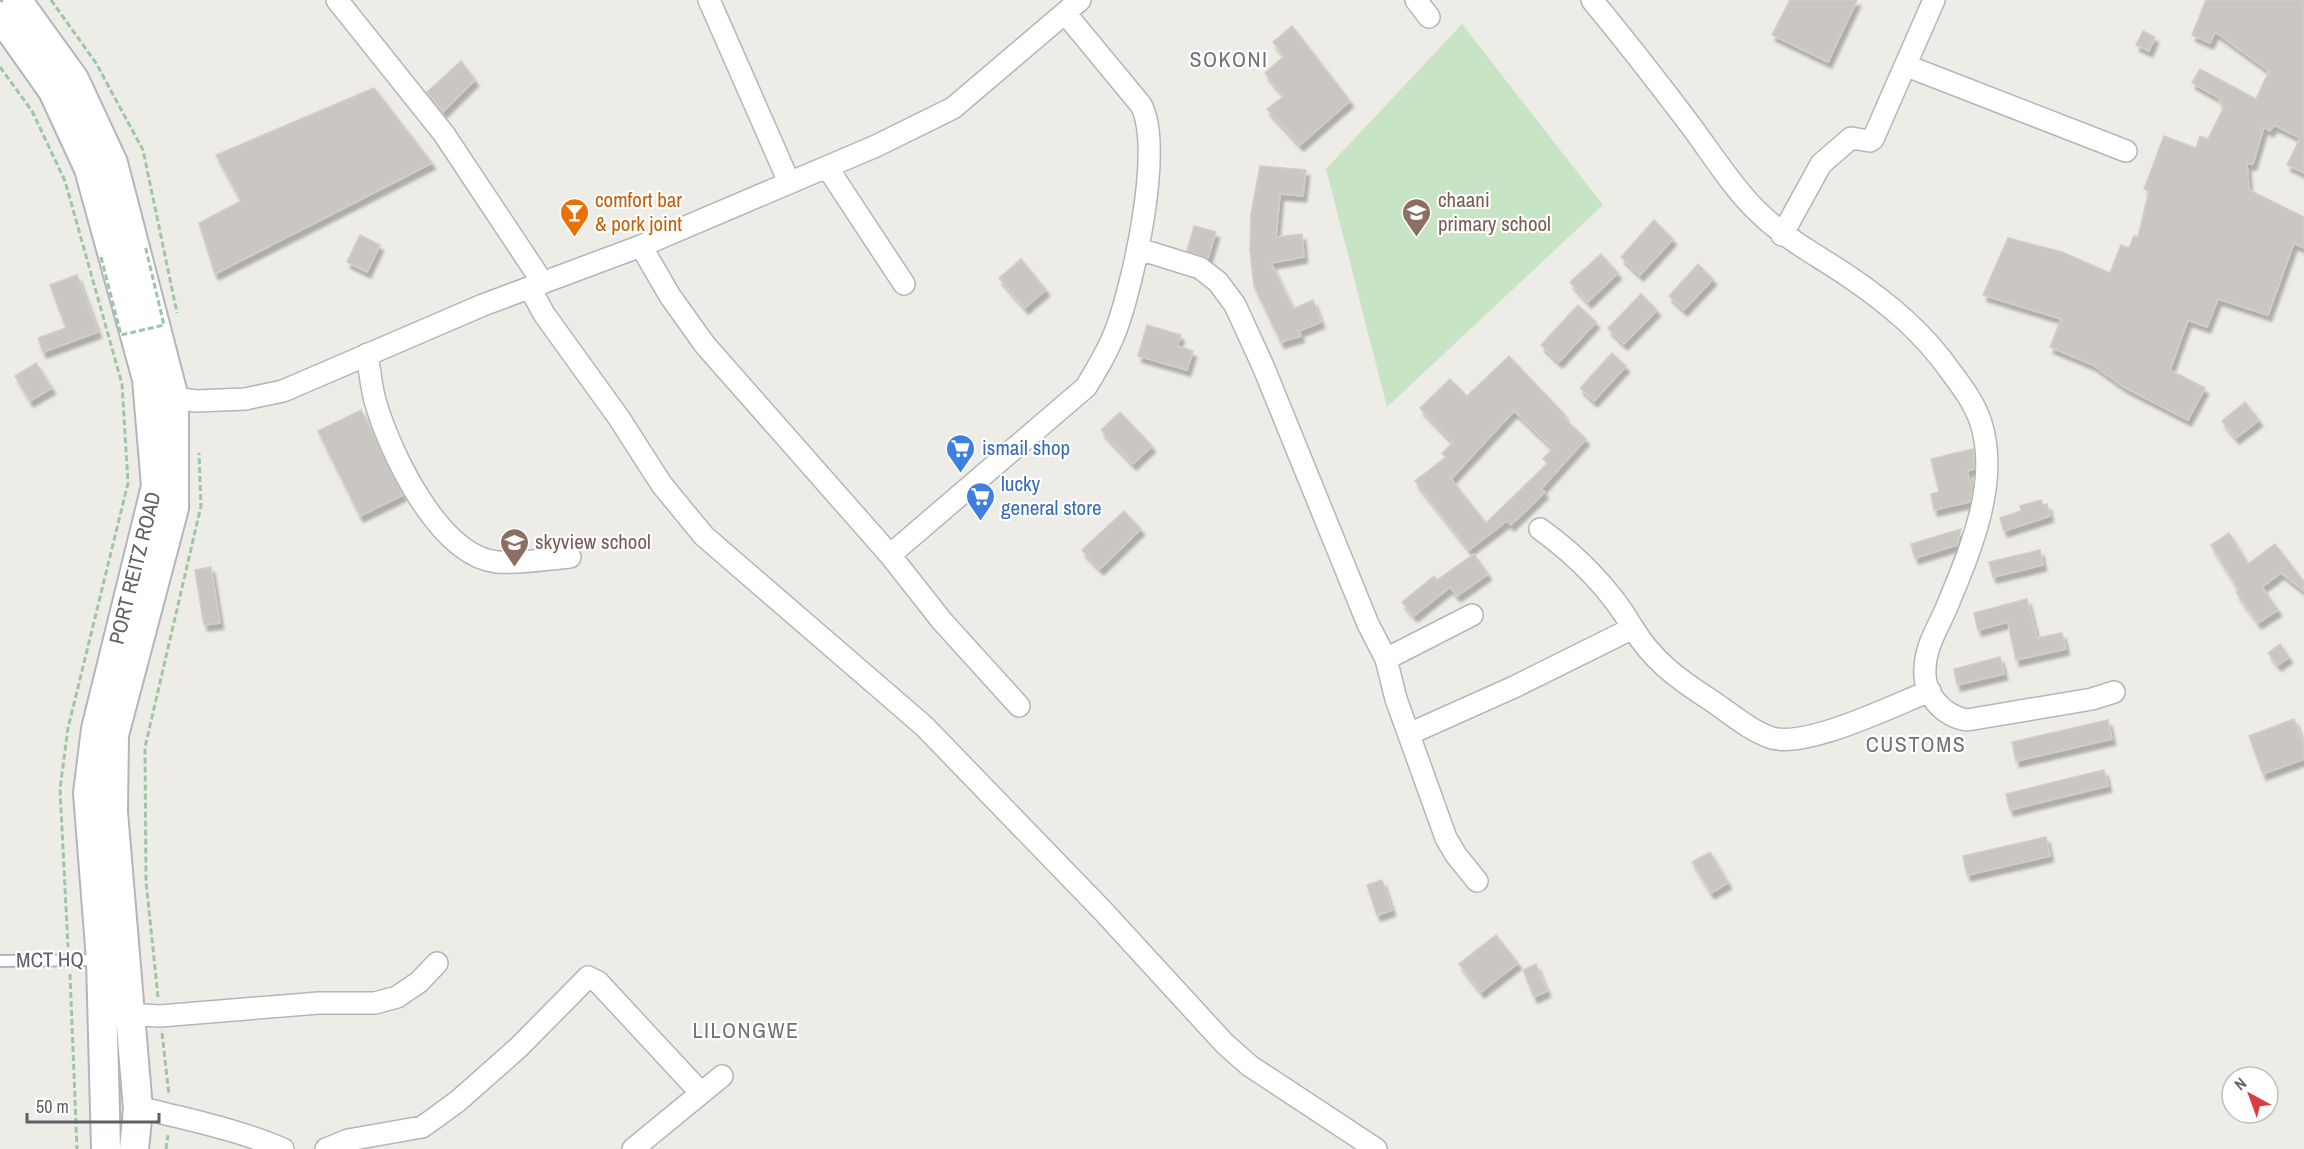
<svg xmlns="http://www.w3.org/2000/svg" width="2304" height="1149" viewBox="0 0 2304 1149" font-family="'Archivo Narrow',sans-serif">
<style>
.green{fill:#c7e4c4}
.building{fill:#cac7c2;stroke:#d3cdc4;stroke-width:1.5;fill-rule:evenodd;filter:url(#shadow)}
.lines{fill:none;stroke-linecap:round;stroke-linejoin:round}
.service-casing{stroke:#b3b6b9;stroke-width:14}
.minor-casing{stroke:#b3b6b9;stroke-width:24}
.secondary-casing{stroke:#b2b5b9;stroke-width:32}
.path{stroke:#9ec5a5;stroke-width:3;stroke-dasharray:6 3;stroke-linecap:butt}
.service{stroke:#fff;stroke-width:10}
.minor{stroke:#fff;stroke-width:21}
.secondary{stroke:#fff;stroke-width:28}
.path-bridge{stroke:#9ec5a5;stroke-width:3;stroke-dasharray:6 3;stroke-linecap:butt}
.labels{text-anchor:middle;stroke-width:4.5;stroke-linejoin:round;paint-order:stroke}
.food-label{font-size:21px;fill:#c56008;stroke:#fff;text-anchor:start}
.education-label{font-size:21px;fill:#785e54;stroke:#fff;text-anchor:start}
.shop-label{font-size:21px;fill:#366cbe;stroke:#fff;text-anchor:start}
.street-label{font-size:21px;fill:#5d6165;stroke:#fff}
.neighbourhood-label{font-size:22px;letter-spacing:1.5px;fill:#6e7377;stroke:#fff}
</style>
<defs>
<filter id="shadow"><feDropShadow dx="3.5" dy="6" stdDeviation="1.5" flood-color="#0004"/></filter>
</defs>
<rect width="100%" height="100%" fill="#eeece6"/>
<path class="green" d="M1462,24L1603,205L1387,407L1326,169Z"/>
<path class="building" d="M1790,0H1857L1828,62L1772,35Z
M2206,0H2304V173L2287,165L2300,138L2274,125L2270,131L2264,127L2253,164H2247L2249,190L2304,217V248L2294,243L2268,315L2218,299L2207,327L2188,320L2170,370L2205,388L2188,420L2124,387L2093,365L2050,347L2061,319L1983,295L2008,238L2062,252L2110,273L2121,245L2129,248L2134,236L2138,237L2149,191L2144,189L2164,136L2196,148L2200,136L2208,139L2225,105L2219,102L2221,99L2192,83L2200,69L2256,99L2269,71L2215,32L2210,43L2192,35Z
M1292,26L1350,101L1300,145L1267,109L1284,96L1265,73L1284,56L1273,42Z
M2143,31L2155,37L2149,51L2136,45Z
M461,61L475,80L443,112L427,92Z
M374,88L432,163L215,274L199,223L241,201L216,155Z
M1260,166L1306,170L1303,196L1280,194L1276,237L1302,234L1304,257L1271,263L1293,309L1313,300L1321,322L1299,331L1301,336L1281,342L1254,286L1250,250L1251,214Z
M1654,220L1673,239L1640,275L1621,257Z
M1194,226L1216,232L1208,258L1187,251Z
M360,235L380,245L367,272L347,262Z
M1601,254L1618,273L1588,302L1570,282Z
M1021,259L1046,290L1025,308L999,278Z
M1698,264L1713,279L1684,310L1669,296Z
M77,275L98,332L43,352L38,338L66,328L50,285Z
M1641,294L1657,310L1624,344L1608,328Z
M1578,305L1596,322L1559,362L1541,345Z
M1147,325L1181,335L1177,346L1193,351L1187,370L1138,356Z
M1612,353L1626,366L1594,401L1580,388Z
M1509,356L1565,415L1563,417L1586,439L1541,489L1545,492L1511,525L1507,521L1469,550L1415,481L1446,457L1442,454L1453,442L1420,408L1450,379L1467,396ZM1514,411L1553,448L1543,459L1548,463L1486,523L1451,479Z
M36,363L52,388L30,401L15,376Z
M2245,402L2259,420L2236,438L2222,421Z
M361,410L403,495L360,516L318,431Z
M1120,412L1152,446L1133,464L1101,430Z
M1973,449L1974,469L1967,471L1972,490L1970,502L1934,510L1931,494L1939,492L1931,459Z
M2041,500L2043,505L2047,504L2050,516L2004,531L2000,518L2021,511L2020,506Z
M1124,511L1141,529L1100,569L1082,550Z
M1961,529L1957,545L1915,558L1911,544Z
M2229,533L2248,564L2275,544L2304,582V591L2281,573L2262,587L2278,610L2258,623L2236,592L2239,590L2211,545Z
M2040,550L2043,565L1993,577L1989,562Z
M1474,554L1488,574L1457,596L1450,587L1414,616L1402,602L1434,576L1437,580Z
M211,567L220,623L204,625L195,570Z
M2027,599L2037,638L2062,633L2066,649L2016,660L2008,622L1978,630L1974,613Z
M2280,644L2289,657L2278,665L2268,653Z
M2000,657L2004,674L1957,685L1954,669Z
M2294,719L2304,746V759L2263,774L2249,736Z
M2108,720L2112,739L2016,761L2012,742Z
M2104,770L2108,786L2010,810L2006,794Z
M2046,837L2050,856L1967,875L1963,856Z
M1710,852L1728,883L1711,893L1692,862Z
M1382,880L1392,910L1377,915L1367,885Z
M1496,935L1518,963L1481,992L1459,964Z
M1536,964L1547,991L1534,997L1523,970Z"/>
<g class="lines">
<defs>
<path id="service" d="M0,961L100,960"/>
<path id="minor" d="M337,0L444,134L543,283
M709,0L789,182
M1416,0L1429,17
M1592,0C1625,40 1657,81 1688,122C1710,151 1730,184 1755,209C1786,240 1814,253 1848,276C1888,303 1923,332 1951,372C1963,388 1975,404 1981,423C2000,484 1969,553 1946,609C1938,627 1925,648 1925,669C1923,694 1943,716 1967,720L2092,699L2114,692
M1907,66L2126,151
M827,167L904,284
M1782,235L1821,164L1851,138L1870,141L1873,139L1934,0
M641,246L670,296L705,345L890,555L942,621L1019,706
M1139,249L1200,268L1218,282L1235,305L1263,366L1368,624L1386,659L1396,699L1446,838L1456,855L1477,881
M530,288L544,314L619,418L662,485L704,536L924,726L1103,911L1225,1044L1250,1066L1376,1149
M367,354C370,371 371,388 376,404C391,454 439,556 497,562C520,564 547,559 570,557
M174,398L196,401L245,399L283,391L483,305L641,246L876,146L953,108L1080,0
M1540,529C1576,555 1610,589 1633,628
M890,555L1086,387C1097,369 1108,351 1116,330C1133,284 1164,148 1141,105L1065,13
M1386,659L1472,615
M1409,734L1514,687L1633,628C1652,660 1678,679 1709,699C1729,712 1750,731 1772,738C1808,748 1894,705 1930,691
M130,1018L142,1015L160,1016L319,1003H375L397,997L419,982L437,963
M138,1109C151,1108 162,1114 175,1116C212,1125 248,1134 283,1149
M326,1149L348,1140L422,1127L432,1120L458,1101L519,1047L588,977L598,982L701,1093
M633,1149L722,1076"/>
<path id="secondary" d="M17,0L74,79L113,163L174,398V508L114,735L113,812L138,1109L134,1149
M0,16L53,91L89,169L147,379L156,486L96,729L88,793L101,960L106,1149"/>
</defs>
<use href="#service" class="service-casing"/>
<use href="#minor" class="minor-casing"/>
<use href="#secondary" class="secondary-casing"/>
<path class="path" d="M51,0L96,63L143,150L177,313
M0,67L32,111L65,181L122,384L128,483L68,728L60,789L68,947
M70,974L77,1149
M158,997L146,881L145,747L201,506L199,453
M162,1033L169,1095
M166,1149L168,1135"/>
<use href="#service" class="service"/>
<use href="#minor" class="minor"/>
<use href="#secondary" class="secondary"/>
<path class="path-bridge" d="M101,257L121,335L164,325L145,245"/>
</g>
<defs>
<symbol id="bar-pin" viewBox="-11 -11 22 30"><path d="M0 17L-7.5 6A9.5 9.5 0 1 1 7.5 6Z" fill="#e8710a" stroke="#fff"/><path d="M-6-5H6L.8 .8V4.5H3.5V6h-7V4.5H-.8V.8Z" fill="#fff"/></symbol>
<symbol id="school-pin" viewBox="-11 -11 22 30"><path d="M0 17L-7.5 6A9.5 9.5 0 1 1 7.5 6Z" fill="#8d6e63" stroke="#fff"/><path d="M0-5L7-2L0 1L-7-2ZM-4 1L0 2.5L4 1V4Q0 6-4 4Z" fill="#fff"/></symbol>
<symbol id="supermarket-pin" viewBox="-11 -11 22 30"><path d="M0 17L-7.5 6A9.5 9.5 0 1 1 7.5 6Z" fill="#3f7fe0" stroke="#fff"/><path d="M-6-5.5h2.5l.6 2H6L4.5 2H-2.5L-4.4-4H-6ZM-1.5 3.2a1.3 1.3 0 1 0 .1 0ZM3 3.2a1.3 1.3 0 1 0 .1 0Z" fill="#fff"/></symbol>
</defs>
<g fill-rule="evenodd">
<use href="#bar-pin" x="558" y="196" width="33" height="45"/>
<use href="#school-pin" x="1400" y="196" width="33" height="45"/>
<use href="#supermarket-pin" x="944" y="432" width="33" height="45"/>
<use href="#supermarket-pin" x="964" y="480" width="33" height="45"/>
<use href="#school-pin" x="498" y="526" width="33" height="45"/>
</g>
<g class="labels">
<g class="food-label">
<text x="595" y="207">comfort bar<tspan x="595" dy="24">&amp; pork joint</tspan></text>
</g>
<g class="education-label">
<text x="1438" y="207">chaani<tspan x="1438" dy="24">primary school</tspan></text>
<text x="535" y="549">skyview school</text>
</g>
<g class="shop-label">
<text x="982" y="455">ismail shop</text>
<text x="1001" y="491">lucky<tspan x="1001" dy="24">general store</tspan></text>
</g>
<g class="street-label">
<text transform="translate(135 568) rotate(-76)" y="7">PORT REITZ ROAD</text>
<text transform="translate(50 960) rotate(-1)" y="7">MCT HQ</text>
</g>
<g class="neighbourhood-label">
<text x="1229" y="67">SOKONI</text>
<text x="1916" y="752">CUSTOMS</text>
<text x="746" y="1038">LILONGWE</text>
</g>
</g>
<g transform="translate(2250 1095) rotate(319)"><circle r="28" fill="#ffffff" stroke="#bec0c1" stroke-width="1.5"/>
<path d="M0-4.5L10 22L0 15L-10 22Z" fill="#de3c40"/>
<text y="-9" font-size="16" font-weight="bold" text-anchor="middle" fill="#5d6165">N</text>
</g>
<path d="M27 1113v9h132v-9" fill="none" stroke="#5d6165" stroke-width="3"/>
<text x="36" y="1113" font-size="18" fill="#5d6165" stroke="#ffffff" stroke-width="4.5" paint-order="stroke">50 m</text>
</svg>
